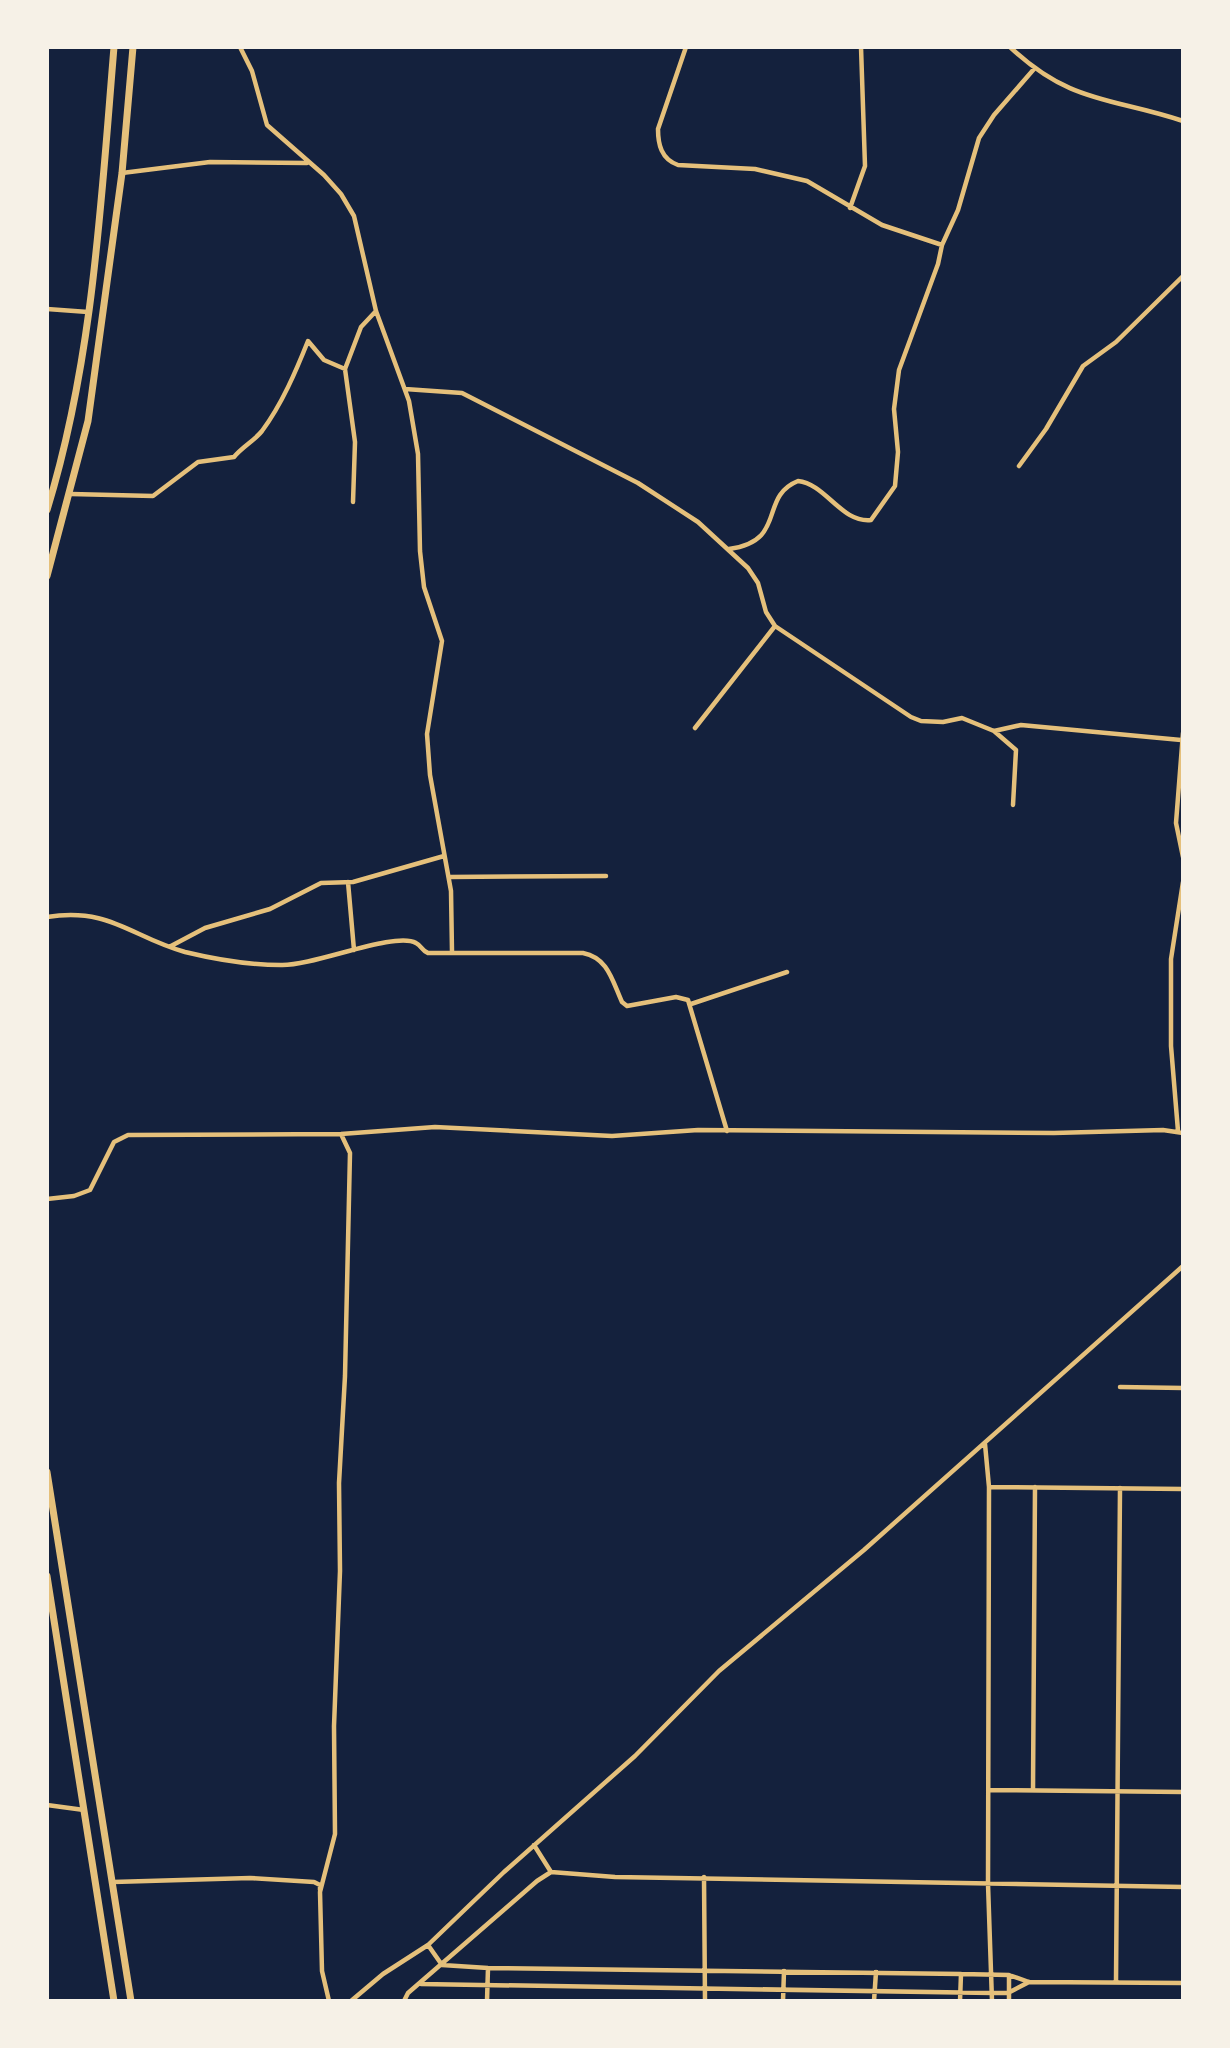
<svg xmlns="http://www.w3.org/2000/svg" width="1230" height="2048" viewBox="0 0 1230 2048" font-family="Literata,serif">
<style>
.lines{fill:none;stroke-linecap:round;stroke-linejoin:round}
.minor{stroke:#e5c07b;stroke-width:4.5}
.primary{stroke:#e5c07b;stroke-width:7}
</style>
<rect width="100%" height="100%" fill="#14213d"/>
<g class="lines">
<path class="minor" d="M240,47L252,71L267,125L324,175L341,194L354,216L376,311L409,401L418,454L420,551L424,587L442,641L427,734L430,775L451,891L452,952
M686,47L658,129C658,144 661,159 678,165L755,169L807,181L882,225L942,245
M1010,47C1071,104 1110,97 1183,121
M122,173L210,162L307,163
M850,208L865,166L861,47
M47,309L88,312
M405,389L462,393L638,483L698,522L748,568L758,583L766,612L775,626L911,717L921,721L943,722L962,718L994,731L1021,725L1181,740
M1019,466L1046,429L1083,366L1116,342L1183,276
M71,494L153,496L198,462L234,457C242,447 254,441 262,431C282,404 296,371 308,341L324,360L345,369
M353,502L355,442L345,369L361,327L376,311
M729,549C788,541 758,497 798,481C826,484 841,523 871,520L895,486L898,452L894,409L899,370L938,264L942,245L958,210L979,138L994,115L1034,69
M695,728L775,626
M994,731L1016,750L1013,805
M1183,733L1176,823L1183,857
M449,877L606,876
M348,882L354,950
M47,917C110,907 131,937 185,952C214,959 250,965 281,965C314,966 395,931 416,943C422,946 422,951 428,953H583C608,958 612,980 622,1002L627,1006L676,997L688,1000L727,1131
M171,946L205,928L270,909L321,883L353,882L444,856
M691,1004L787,972
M1178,1131L1171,1046V959L1183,882
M47,1199L74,1196L90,1190L114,1142L128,1135L341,1134L435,1127L612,1136L698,1130L1054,1133L1163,1130L1183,1133
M1120,1387L1183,1388
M985,1444L989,1487L988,1884L992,2001
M989,1487L1183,1489
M990,1790L1183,1792
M1033,1790L1035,1487
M47,1805L84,1810
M534,1845L551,1872
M704,1877L705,2001
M113,1882L250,1878L314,1882L320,1885V1890
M428,1945L442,1965L488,1968L961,1974L1009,1975L1029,1982L1183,1983
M1116,1982L1120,1488
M421,1984L992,1993H1008L1029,1982
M329,2001L322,1971L320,1892L335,1834L334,1726L340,1571L339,1483L345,1376L350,1153L341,1134
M351,2001L383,1974L428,1945L504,1872L635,1756L719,1671L864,1550L1183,1266
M404,2001L408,1993L537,1881L551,1872L615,1877L1183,1887
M487,2001L488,1968
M783,2001L784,1971
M874,2001L876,1972
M960,2001L961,1974
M1009,2001V1975"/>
<path class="primary" d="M47,510C93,361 101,202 114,47
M47,576L88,421L122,173L133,47
M47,1472L131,2001
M47,1576L114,2001"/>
</g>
<rect width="1230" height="2048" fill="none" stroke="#f6f1e7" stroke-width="98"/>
</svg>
